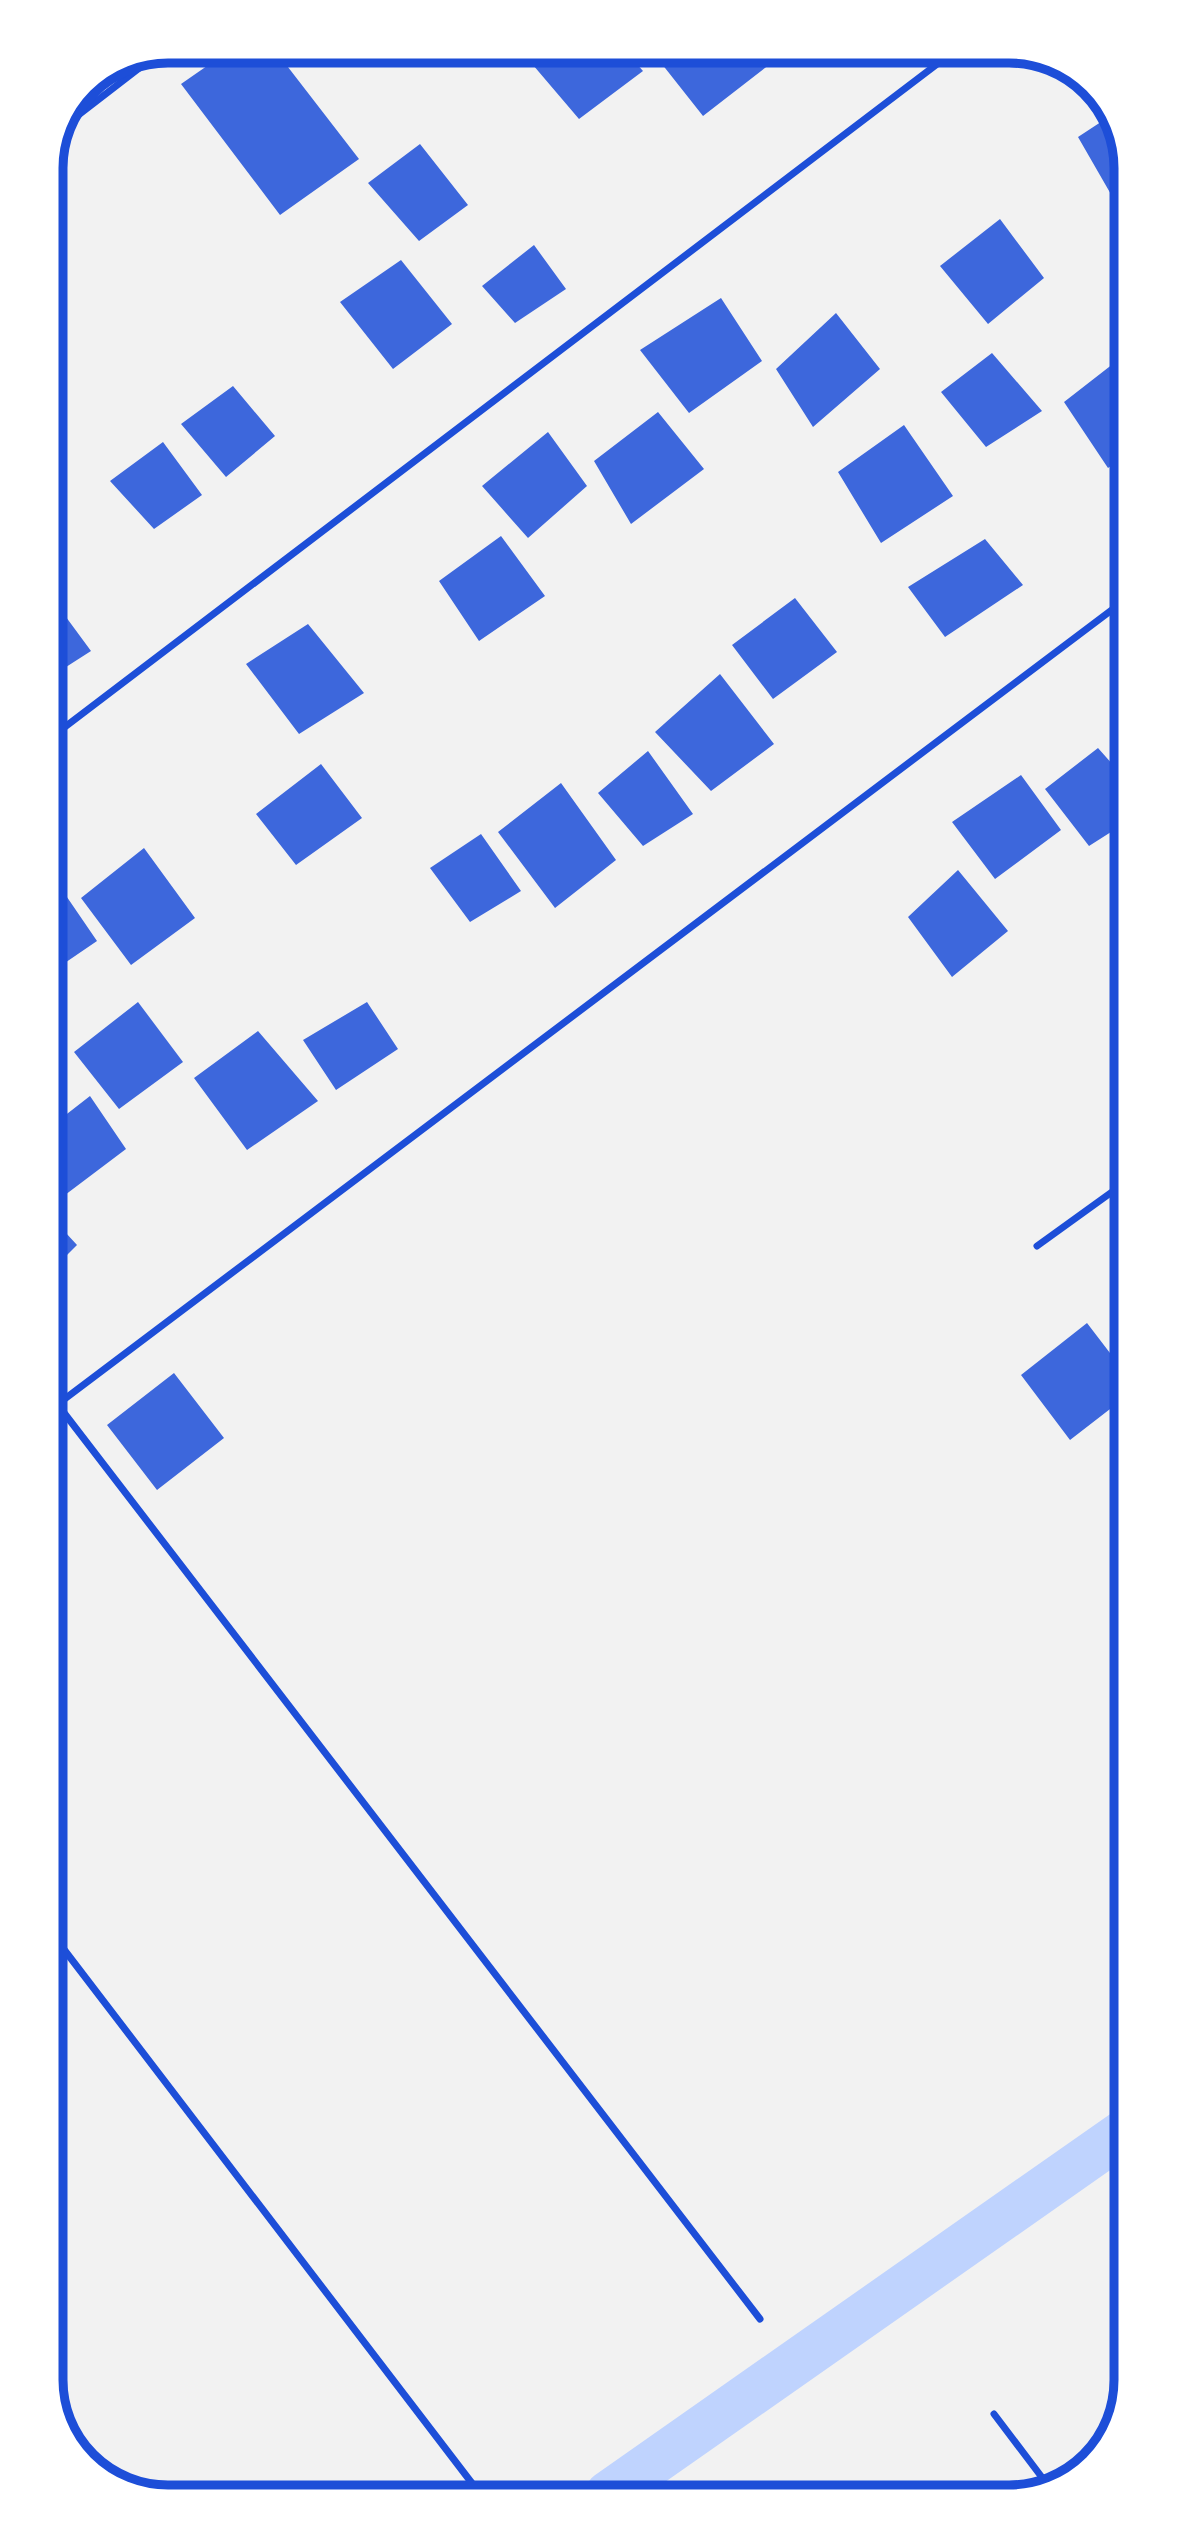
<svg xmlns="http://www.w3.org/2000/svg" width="1177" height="2548" viewBox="0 0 1177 2548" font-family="'PT Sans',sans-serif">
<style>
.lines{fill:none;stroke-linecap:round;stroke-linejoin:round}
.canal{stroke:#bfd3fe;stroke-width:46}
.building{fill:#3d67dc}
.minor{stroke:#1d4ed8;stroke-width:7}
.rim{fill:none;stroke:#1d4ed8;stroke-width:9}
</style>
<rect width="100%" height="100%" fill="#f2f2f2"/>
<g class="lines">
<path class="canal" d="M608,2494L1126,2131"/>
</g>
<path class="building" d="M760,53L770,64L703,116L654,54Z
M629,55L643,71L579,119L533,65L546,56Z
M281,58L359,159L280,215L181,84L217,59Z
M1110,116L1120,130V210L1078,137Z
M420,144L468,205L419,241L368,183Z
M1000,219L1044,278L988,324L940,266Z
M534,245L566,289L515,323L482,286Z
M401,260L452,324L393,369L340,302Z
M721,298L762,361L689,413L640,350Z
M836,313L880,369L813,427L776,369Z
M992,353L1042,411L986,447L941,392Z
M1118,360L1121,364V459L1108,468L1064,402Z
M233,386L275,436L226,477L181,424Z
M52,407L66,426L52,435Z
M658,412L704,469L631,524L594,461Z
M904,425L953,496L881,543L838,472Z
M548,432L587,486L528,538L482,486Z
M163,442L202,495L154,529L110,481Z
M501,536L545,596L479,641L439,581Z
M985,539L1023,585L945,637L908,587Z
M52,598L91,651L52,676Z
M795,598L837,652L773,699L732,645Z
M308,624L364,693L299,734L246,664Z
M720,674L774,744L711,791L655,732Z
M1098,748L1122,775V825L1089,846L1045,789Z
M648,751L693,814L643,846L598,793Z
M321,764L362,818L296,865L256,814Z
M1021,775L1061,830L995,879L952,822Z
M561,783L616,860L555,908L498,832Z
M481,834L521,891L470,922L430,868Z
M144,848L195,918L131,965L81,898Z
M958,870L1008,931L952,977L908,917Z
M56,881L97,941L53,971V884Z
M138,1002L183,1062L119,1109L74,1052Z
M367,1002L398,1049L336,1090L303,1040Z
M258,1031L318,1101L247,1150L194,1078Z
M90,1096L126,1149L65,1195L54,1181V1124Z
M54,1220L77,1245L54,1268Z
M1087,1323L1123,1370V1399L1070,1440L1021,1375Z
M174,1373L224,1438L157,1490L107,1425Z"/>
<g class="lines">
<path class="minor" d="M68,123L151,59
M53,736L953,52
M1037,1246L1123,1184
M58,1405L760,2319
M54,1407L1121,603
M56,1939L481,2495
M994,2414L1050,2488"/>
</g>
<path d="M0 0H1177V2548H0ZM168 63H1009A105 105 0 0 1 1114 168V2380A105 105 0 0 1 1009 2485H168A105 105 0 0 1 63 2380V168A105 105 0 0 1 168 63Z" fill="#fff" fill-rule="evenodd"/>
<path class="rim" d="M168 63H1009A105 105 0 0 1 1114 168V2380A105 105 0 0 1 1009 2485H168A105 105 0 0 1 63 2380V168A105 105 0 0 1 168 63Z"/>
</svg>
